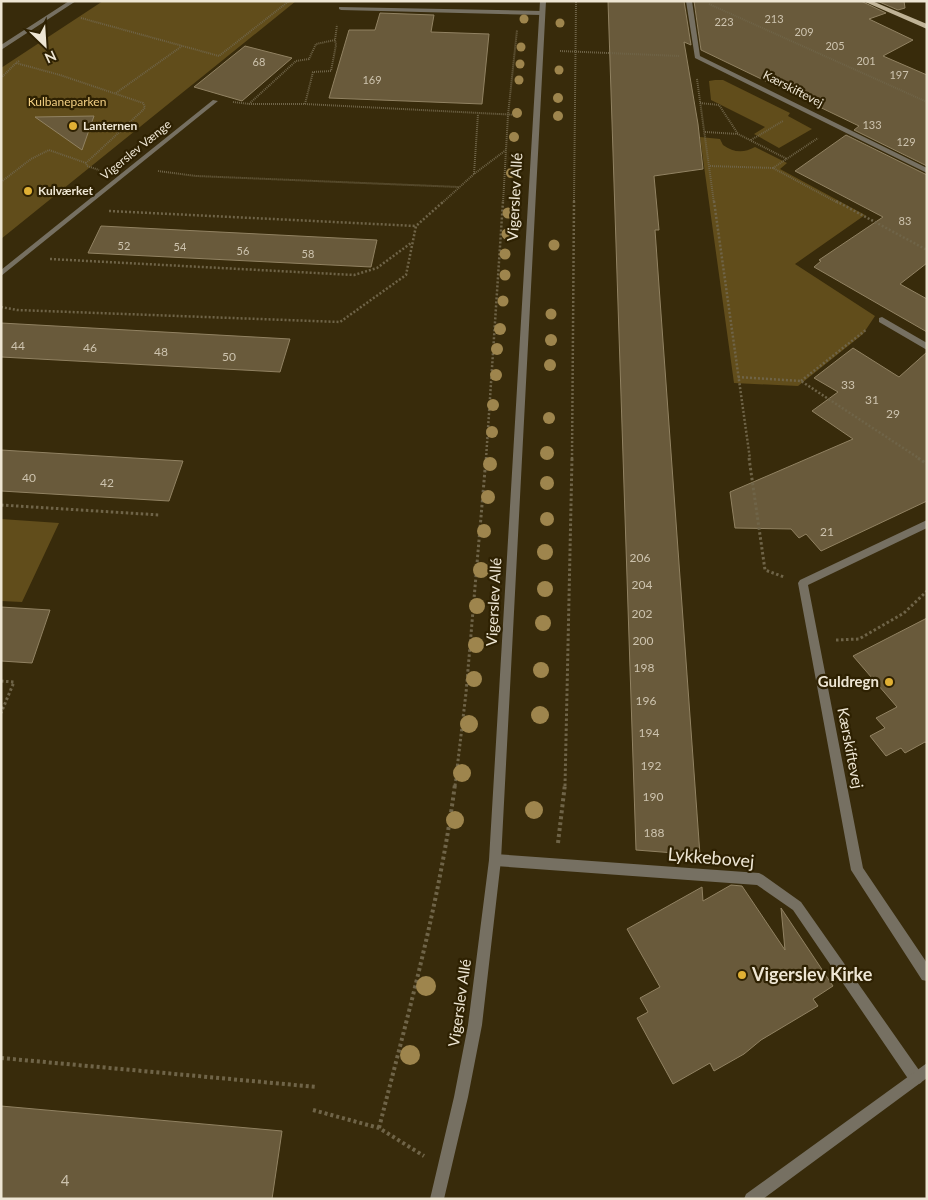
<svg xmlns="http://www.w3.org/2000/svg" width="928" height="1200" viewBox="0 0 928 1200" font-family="Lato,sans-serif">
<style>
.green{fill:#614d1b}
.building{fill:#695a3b;stroke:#918262}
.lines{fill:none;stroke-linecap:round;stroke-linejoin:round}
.path-far3{stroke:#6f6448;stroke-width:2;stroke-dasharray:1 1;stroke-linecap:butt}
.path-far2{stroke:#6f6448;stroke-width:2.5;stroke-dasharray:2 2;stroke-linecap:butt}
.path-far1{stroke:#6f6448;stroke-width:3;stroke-dasharray:2.5 2.5;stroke-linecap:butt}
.path{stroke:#6f6448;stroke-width:4;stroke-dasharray:3 3;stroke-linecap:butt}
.service{fill:#767062;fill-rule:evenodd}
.minor{fill:#767062;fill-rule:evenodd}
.tertiary{fill:#767062;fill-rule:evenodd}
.primary{fill:#c0b396;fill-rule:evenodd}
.tree{fill:#9e854d}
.poi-dot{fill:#e0b034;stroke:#2e2102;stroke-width:2}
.labels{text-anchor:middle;stroke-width:4.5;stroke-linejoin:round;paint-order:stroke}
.far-number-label{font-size:11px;fill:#cdc3ae}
.far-street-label{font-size:12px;fill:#eee6d4;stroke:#2e2102}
.far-park-label{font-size:12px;fill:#f2cf83;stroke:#2e2102}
.far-poi-label{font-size:12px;font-weight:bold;fill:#eee6d4;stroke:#2e2102;text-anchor:start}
.number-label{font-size:12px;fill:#cdc3ae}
.street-label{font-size:15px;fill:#eee6d4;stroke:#2e2102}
.poi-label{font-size:15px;font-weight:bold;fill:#eee6d4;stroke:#2e2102;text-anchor:end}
.near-number-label{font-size:15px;fill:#cdc3ae}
.near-street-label{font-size:18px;fill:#eee6d4;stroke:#2e2102}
.near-poi-label{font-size:18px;font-weight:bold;fill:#eee6d4;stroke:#2e2102;text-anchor:start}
</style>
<rect width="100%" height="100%" fill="#382b0b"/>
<path class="green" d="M103,1H296L1,239V68Z
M715,80H723L790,113L788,116L812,129L779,148L754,134L765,127L711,100L709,81Z
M700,137L720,139L723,145C734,153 744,153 755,147L787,163L780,169L865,215L795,264L875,316L863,334L798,386L734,383Z
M1,519L59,523L22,602L1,601Z"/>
<path class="building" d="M608,1H684L691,45L684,42L698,124L703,169L654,176L659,230H655L700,855L636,850Z
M694,1H861L886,13L869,19L913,40L883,56L927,75V166L854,130L859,126L701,50Z
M877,1H904L905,8L898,10Z
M380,13L434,15L431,32L489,34L482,104L329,98L349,30H375Z
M245,46L292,58L242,101L194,87Z
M94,116L82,150L35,117Z
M846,135L927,175V263L900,284L927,299V332L814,267L821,261L819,260L883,217L795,171Z
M101,226L377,240L371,267L88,253Z
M1,323L290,339L280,372L1,357Z
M853,348L899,377L927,352V501L821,551L806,534L799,538L791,529L735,528L730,492L853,439L812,411L838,392L814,378Z
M1,450L183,461L169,501L1,491Z
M1,607L50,610L32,663L1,661Z
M927,618V743L925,742L905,753L901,748L886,756L870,736L885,728L876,718L897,707L853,656Z
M731,885L742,886L785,950L781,908L833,986L813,999L818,1006L761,1040L744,1054L714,1071L710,1063L673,1084L637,1018L648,1012L640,998L660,987L627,929L702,887L703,901Z
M1,1106L282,1131L272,1199H1Z"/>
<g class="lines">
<path class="path-far3" d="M709,4L927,102
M81,18L219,56L289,1
M560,51L679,56
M19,61L16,63L60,75L143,103L145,107L143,110L86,163L87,166L99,170
M1,78L16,63
M697,79L714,203
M116,93L182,46
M233,102L249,104L296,61L309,59L316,44L335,40L337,25
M700,103L719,105L738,134
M249,104H305L518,115
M305,104L313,72L331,71L336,45L335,40
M705,132L738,134L787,159
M751,140L783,121
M710,166L773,168L838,203
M773,168L818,138
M158,171L196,176L459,187
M474,174L478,114
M1,182L31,159L49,150L86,163
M442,203L474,174L506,150
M503,203L508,115L517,30
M574,203L576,1"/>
<path class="path-far2" d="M714,201L750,459
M836,201L927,250
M109,211L416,226
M50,259L354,275L377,268L411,243
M1,307L17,310L340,322L406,275L416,226L444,201
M738,377L801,381L920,459
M801,381L867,329
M486,459L503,201
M572,459L574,201"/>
<path class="path-far1" d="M749,458L765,570L784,577
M918,458L927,464
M1,505L160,515
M836,640L859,639L904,613L927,591
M1,681L14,682L1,713
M455,786L466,693L486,458
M565,786L572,458"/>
<path class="path" d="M558,843L565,784
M1,1058L317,1087
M313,1110L379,1128L424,1156
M379,1128C408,1014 440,901 455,784"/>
<path class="service" d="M339,7L542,11L545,13L542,15L341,10L339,9Z"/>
<path class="minor" d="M686,1H692L700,56L927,168V173L695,58Z
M213,100L218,101L1,276V270Z
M882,317L927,343V350L879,322V318Z
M927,520V528L808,585L863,868L927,963V981L922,980L851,870L798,583L800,580Z
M495,854L759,873L763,875L801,902L921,1073L923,1078L921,1083L916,1085L911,1083L793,910L757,885L495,866L491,864L489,860L491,856Z"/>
<path class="tertiary" d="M69,1H76L1,50V45Z
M540,1H546L501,860L482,1025L468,1097L444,1199H430L454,1097L468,1025L489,860Z
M927,1063V1078L763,1199H744L746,1194Z"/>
<path class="primary" d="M863,1H872L927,24V29Z"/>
</g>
<g class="tree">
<circle cx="524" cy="19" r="4.5"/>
<circle cx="560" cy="23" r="4.5"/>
<circle cx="521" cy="47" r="4.5"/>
<circle cx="520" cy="64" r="4.5"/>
<circle cx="559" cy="70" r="4.5"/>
<circle cx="519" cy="80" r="4.5"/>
<circle cx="558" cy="98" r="5"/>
<circle cx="517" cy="113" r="5"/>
<circle cx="558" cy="116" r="5"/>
<circle cx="514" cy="137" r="5"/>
<circle cx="511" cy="173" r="5"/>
<circle cx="508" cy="213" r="5.5"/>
<circle cx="507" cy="234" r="5.5"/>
<circle cx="554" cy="245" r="5.5"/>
<circle cx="505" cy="254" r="5.5"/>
<circle cx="505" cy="275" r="5.5"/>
<circle cx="503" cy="301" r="5.5"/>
<circle cx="551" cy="314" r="5.5"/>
<circle cx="500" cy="329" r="6"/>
<circle cx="551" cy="340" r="6"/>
<circle cx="497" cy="349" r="6"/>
<circle cx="550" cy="365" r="6"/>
<circle cx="496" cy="375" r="6"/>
<circle cx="493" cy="405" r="6"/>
<circle cx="549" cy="418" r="6"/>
<circle cx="492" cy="432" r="6"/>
<circle cx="547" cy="453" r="7"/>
<circle cx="490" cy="464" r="7"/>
<circle cx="547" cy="483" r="7"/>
<circle cx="488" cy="497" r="7"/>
<circle cx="547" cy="519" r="7"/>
<circle cx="484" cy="531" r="7"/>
<circle cx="545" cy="552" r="8"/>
<circle cx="481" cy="570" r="8"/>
<circle cx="545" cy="589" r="8"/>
<circle cx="477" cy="606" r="8"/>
<circle cx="543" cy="623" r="8"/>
<circle cx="476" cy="645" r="8"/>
<circle cx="541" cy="670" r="8"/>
<circle cx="474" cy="679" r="8"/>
<circle cx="540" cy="715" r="9"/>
<circle cx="469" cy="724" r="9"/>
<circle cx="462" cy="773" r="9"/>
<circle cx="534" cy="810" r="9"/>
<circle cx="455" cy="820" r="9"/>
<circle cx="426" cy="986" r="10"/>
<circle cx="410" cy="1055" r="10"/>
</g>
<g class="poi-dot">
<circle cx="73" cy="126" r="5"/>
<circle cx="28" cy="191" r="5"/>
<circle cx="889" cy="682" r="5"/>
<circle cx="742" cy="975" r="5"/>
</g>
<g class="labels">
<g class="far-number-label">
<text x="774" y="23">213</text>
<text x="724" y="26">223</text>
<text x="804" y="36">209</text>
<text x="835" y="50">205</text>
<text x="866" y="65">201</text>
<text x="259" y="66">68</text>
<text x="899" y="79">197</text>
<text x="372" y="84">169</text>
<text x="872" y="129">133</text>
<text x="906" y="146">129</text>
<text x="905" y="225">83</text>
<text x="124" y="250">52</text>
<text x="180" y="251">54</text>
<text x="243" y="255">56</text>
<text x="308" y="258">58</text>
</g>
<g class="far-street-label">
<text transform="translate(793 89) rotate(27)" y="4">Kærskiftevej</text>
<text transform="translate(136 150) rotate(-39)" y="4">Vigerslev Vænge</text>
</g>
<g class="far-park-label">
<text x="67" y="106">Kulbaneparken</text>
</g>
<g class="far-poi-label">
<text x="83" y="130">Lanternen</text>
<text x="38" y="195">Kulværket</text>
</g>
<g class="number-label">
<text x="18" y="350">44</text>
<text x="90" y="352">46</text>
<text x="161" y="356">48</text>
<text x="229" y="361">50</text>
<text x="848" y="389">33</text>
<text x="872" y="404">31</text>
<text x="893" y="418">29</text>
<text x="29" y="482">40</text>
<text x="107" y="487">42</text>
<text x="827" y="536">21</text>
<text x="640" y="562">206</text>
<text x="642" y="589">204</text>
<text x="642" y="618">202</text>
<text x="643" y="645">200</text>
<text x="644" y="672">198</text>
<text x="646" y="705">196</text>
<text x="649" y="737">194</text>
<text x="651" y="770">192</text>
<text x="653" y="801">190</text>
<text x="654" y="837">188</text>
</g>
<g class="street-label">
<text transform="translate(515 197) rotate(-87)" y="5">Vigerslev Allé</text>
<text transform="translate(494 602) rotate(-87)" y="5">Vigerslev Allé</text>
<text transform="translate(850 748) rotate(79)" y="5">Kærskiftevej</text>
<text transform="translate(460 1003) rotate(-82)" y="5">Vigerslev Allé</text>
</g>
<g class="poi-label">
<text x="879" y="687">Guldregn</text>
</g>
<g class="near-number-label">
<text x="65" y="1186">4</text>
</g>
<g class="near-street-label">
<text transform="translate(711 858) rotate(5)" y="6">Lykkebovej</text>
</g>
<g class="near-poi-label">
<text x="752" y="981">Vigerslev Kirke</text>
</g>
</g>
<rect width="928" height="1200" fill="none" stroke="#eee6d4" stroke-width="5"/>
<g transform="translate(45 45) rotate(155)" stroke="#2e2102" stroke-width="4" paint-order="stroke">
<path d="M0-4L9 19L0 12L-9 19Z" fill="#eee6d4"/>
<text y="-8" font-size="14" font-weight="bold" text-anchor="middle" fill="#eee6d4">N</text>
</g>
</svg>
